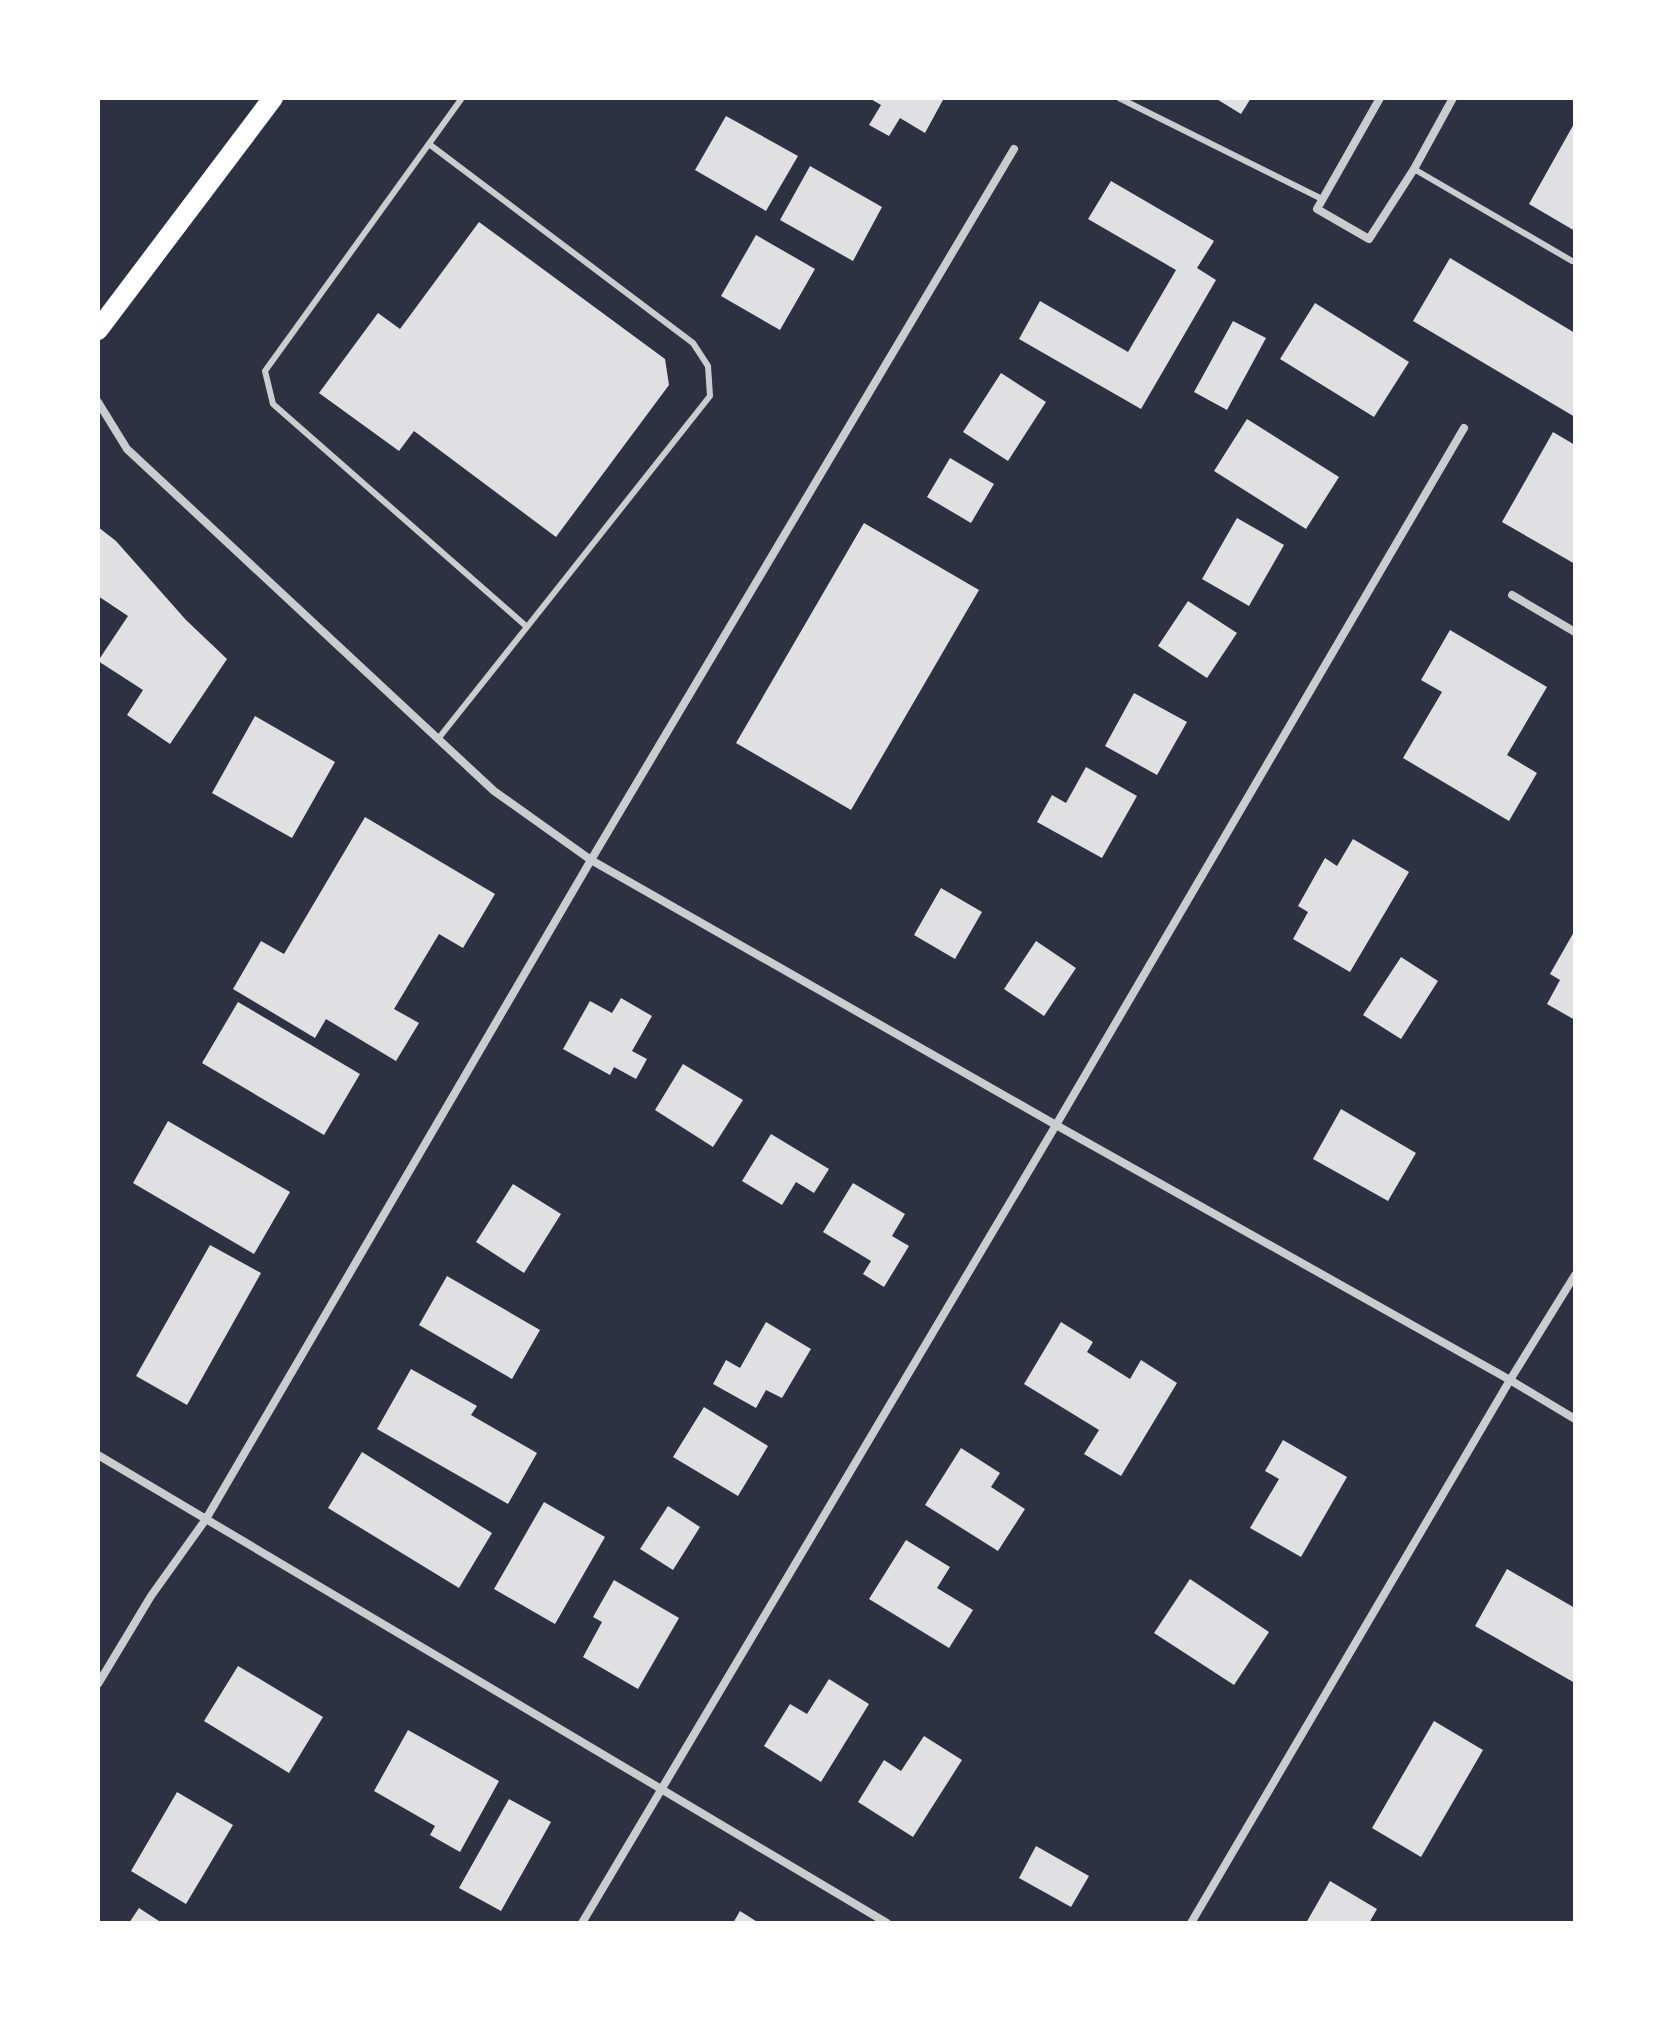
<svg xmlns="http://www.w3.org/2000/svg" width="1673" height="2021" viewBox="0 0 1673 2021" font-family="Barlow,sans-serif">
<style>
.building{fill:#e0e0e3}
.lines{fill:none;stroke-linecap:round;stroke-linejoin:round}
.service{stroke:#caccd0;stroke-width:6}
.minor{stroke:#caccd0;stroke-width:8}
.primary{stroke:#fff;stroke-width:20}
</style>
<rect width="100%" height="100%" fill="#2d3142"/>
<path class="building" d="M869,98H944L925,133L900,118L889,136L869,125L881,105Z
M1215,98H1251L1241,114Z
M726,116L798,156L766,211L695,170Z
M1575,122V231L1529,204Z
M810,166L882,207L853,261L780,220Z
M1111,181L1214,241L1197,268L1216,280L1141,409L1019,339L1040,301L1128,352L1176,270L1088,219Z
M479,222L665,359L669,385L556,537L414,431L399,451L319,393L378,313L400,329Z
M756,235L815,269L780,330L721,296Z
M1450,258L1575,333V417L1413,321Z
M1315,303L1409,362L1374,417L1280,359Z
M1233,321L1266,338L1227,410L1194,392Z
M1001,373L1046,402L1008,461L963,432Z
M1247,419L1339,477L1306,529L1214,471Z
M1553,432L1575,445V564L1502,522Z
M950,458L994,484L971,523L927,497Z
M1237,518L1284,545L1249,606L1202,579Z
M864,523L979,590L851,810L736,743Z
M98,527L116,541L186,620L227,659L170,744L127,715L143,690L98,661L128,616L98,596Z
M1188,601L1237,633L1207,678L1158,646Z
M1450,630L1547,687L1507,755L1537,773L1509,821L1403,758L1442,692L1421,680Z
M1134,693L1187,722L1157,775L1105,746Z
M255,716L335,762L292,838L212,793Z
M1086,767L1137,796L1102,858L1037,822L1052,795L1066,803Z
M365,817L495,894L463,948L439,934L394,1009L419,1023L396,1061L326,1019L315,1038L233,989L261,941L284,954Z
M1353,839L1409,872L1350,972L1293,939L1308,912L1298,906L1325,858L1337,866Z
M941,888L982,912L955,959L914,935Z
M1575,930V1020L1547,1004L1560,980L1550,974Z
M1036,941L1076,968L1044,1016L1004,989Z
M1401,957L1438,981L1401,1039L1363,1015Z
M621,998L652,1016L632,1051L647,1059L636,1079L614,1067L610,1075L563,1049L590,1001L612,1013Z
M238,1002L360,1074L324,1135L202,1063Z
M683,1064L743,1100L713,1147L655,1110Z
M1341,1109L1416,1153L1388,1201L1313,1159Z
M168,1121L290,1192L254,1254L133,1183Z
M771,1134L829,1169L814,1193L796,1182L782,1205L742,1181Z
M853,1183L905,1214L892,1236L909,1246L884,1287L863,1274L871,1261L823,1232Z
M513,1184L561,1214L524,1273L476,1242Z
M210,1245L261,1273L187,1405L136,1376Z
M447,1276L540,1330L512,1379L419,1325Z
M766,1322L811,1349L782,1398L766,1390L756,1408L713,1384L726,1360L740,1368Z
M1061,1322L1093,1342L1087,1352L1130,1379L1141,1360L1177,1383L1121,1476L1084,1454L1099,1430L1024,1384Z
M411,1369L477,1406L471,1415L537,1453L508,1504L377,1429Z
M704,1407L768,1446L738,1496L673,1457Z
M1283,1440L1347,1477L1301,1557L1250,1528L1279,1479L1265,1471Z
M961,1448L1000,1473L991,1487L1025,1509L998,1551L925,1505Z
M362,1452L492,1533L459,1588L328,1508Z
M544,1502L605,1537L555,1624L494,1589Z
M668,1506L700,1527L673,1570L640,1549Z
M906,1540L950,1567L937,1588L973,1610L949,1648L869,1599Z
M1507,1569L1575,1608V1683L1475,1626Z
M1190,1579L1269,1632L1234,1685L1154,1633Z
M614,1580L679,1618L638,1689L583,1657L602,1622L593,1617Z
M238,1666L323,1717L289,1773L204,1721Z
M829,1679L869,1704L821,1782L764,1746L790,1704L807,1714Z
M1434,1721L1483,1750L1421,1857L1372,1828Z
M408,1730L499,1781L460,1852L430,1835L435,1826L374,1791Z
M924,1736L962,1760L913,1837L858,1802L884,1760L901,1771Z
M177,1792L233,1825L186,1904L131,1871Z
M509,1799L551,1822L501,1911L459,1888Z
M1036,1846L1089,1876L1071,1907L1019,1878Z
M1330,1881L1377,1909L1369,1923H1306Z
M139,1908L162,1923H129Z
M740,1911L759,1923H733Z"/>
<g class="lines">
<path class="service" d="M1119,98L1322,199
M429,144L693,343L708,366L710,396L527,627
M1414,169L1572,261
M438,739L527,627L273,404L265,371L462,98"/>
<path class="minor" d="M1380,98L1317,209L1369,239L1414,169L1453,98
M98,402L127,449L494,791L591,860L1056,1125L1510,1380L1575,1419
M1512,595L1575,632
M98,1455L887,1923
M98,1684L151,1596L206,1519L591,860L1014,149
M582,1923L1056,1125L1464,428
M1191,1923L1510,1380L1575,1275"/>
<path class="primary" d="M98,330L273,98"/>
</g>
<rect width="1673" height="2021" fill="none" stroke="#ffffff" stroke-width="200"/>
</svg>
